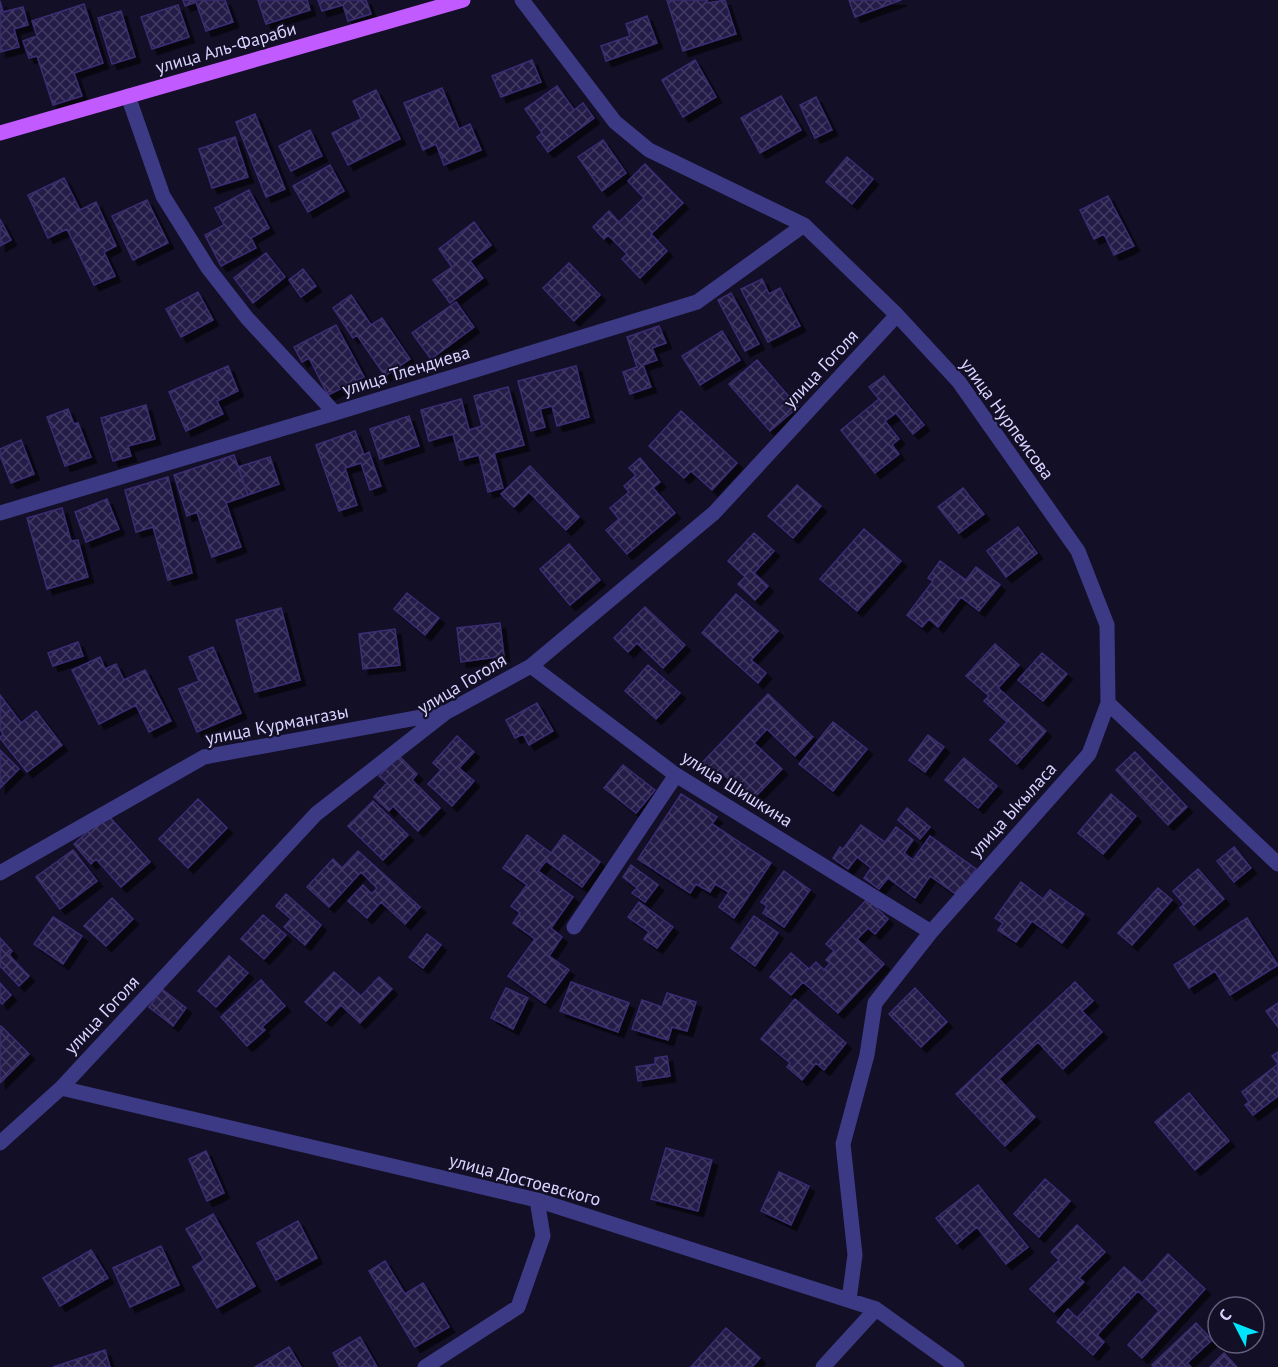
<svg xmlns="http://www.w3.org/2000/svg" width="1278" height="1367" viewBox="0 0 1278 1367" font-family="'PT Sans',sans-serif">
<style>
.building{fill:url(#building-cross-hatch);stroke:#3b2d73;stroke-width:1.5;filter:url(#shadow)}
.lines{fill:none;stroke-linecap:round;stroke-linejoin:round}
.minor{stroke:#3d3a85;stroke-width:15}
.major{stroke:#c25bff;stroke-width:15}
.labels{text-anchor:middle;stroke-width:4.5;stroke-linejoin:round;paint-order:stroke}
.street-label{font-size:18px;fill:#d9d4ff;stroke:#130f26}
</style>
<defs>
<pattern id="building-cross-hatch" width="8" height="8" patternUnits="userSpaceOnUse" patternTransform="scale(1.5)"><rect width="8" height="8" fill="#241b47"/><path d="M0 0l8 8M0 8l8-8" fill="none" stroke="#433b63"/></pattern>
<filter id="shadow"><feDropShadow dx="5.5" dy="5.5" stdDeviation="0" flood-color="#0009"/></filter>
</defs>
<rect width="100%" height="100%" fill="#130f26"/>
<path class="building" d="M183,0H225L233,22L206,31L196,2L185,6Z
M258,0H307L310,10L266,24Z
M318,0H366L371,14L348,21L343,5L322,11Z
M667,0H707L708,3L725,0L736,34L683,51Z
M849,0H901L855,17Z
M0,1L3,12L23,7L28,25L14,29L19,47L0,52Z
M84,4L103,63L74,73L82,96L53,105L37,56L29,58L23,41L37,36L32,21Z
M178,5L189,37L152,49L141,17Z
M121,11L135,57L112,64L98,18Z
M647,16L657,43L606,61L601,46L630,36L626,24Z
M532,60L541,82L501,97L492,76Z
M695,60L716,97L683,117L662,80Z
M557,86L574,110L583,103L594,118L548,152L537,137L542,133L525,109Z
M442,88L459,129L470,124L481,150L444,165L436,144L423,150L404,103Z
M376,90L400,139L348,165L332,133L361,119L353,101Z
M781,96L801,130L760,153L741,118Z
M816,97L832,130L815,138L800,105Z
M255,114L285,189L266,197L236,122Z
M310,130L322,156L291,171L279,146Z
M235,137L248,177L212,188L199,149Z
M603,140L626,173L602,191L578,157Z
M847,157L873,179L852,204L826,182Z
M645,164L683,203L651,234L667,251L640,278L622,259L627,254L608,235L604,239L593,227L609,211L619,222L644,198L628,181Z
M330,165L344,191L308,212L293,186Z
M64,178L80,210L96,202L116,246L104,252L115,276L94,285L67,229L48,238L28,195Z
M249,190L269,228L251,238L256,248L221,266L205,235L224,225L215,208Z
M1108,196L1134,246L1114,255L1104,234L1094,239L1080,210Z
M147,200L168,243L133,260L112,216Z
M0,219L11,240L0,246Z
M474,222L491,245L470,261L483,278L450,303L433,280L452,267L439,249Z
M266,253L285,277L253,303L234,278Z
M569,263L600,295L574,321L543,288Z
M303,269L316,286L301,297L289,280Z
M762,279L769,294L780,288L800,326L768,342L741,289Z
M198,292L213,320L181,337L166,309Z
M731,293L759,344L745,351L718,300Z
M351,295L371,325L382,318L410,359L385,376L357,335L353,338L333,308Z
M456,302L474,327L431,359L412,333Z
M336,325L364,377L328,395L309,358L302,362L294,347Z
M659,326L666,343L652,348L657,360L643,365L651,387L630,394L623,372L637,367L627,337Z
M722,331L740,360L700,385L682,356Z
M757,360L798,407L770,431L729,384Z
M228,366L238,391L217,401L223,414L186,431L169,392Z
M576,366L589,417L557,426L552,406L540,409L545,427L531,431L518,381Z
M884,376L924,425L913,434L896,413L885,421L899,439L892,445L899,454L875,473L841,430L879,399L869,387Z
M508,387L524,445L494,453L503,488L488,492L479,455L460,460L453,434L429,441L421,410L461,399L469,430L482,426L474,396Z
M146,405L155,439L128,446L131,456L113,461L101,418Z
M68,409L74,424L78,423L91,457L65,466L47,417Z
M681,411L737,463L712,490L691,471L684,478L649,446Z
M409,416L419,446L380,459L370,429Z
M355,431L364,455L369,452L381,486L370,490L361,463L345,468L357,505L339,511L316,445Z
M21,440L34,474L11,483L0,455V449Z
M234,455L248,495L226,503L241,547L212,557L197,512L187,516L174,475Z
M270,457L279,484L248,495L238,467Z
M640,458L660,482L653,488L675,513L627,554L606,530L619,519L610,508L629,492L624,486L636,475L629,468Z
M530,466L579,517L566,530L529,492L514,507L501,494Z
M168,477L192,573L168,580L153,527L136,532L125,490Z
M797,485L821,506L793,538L768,516Z
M963,488L984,514L959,533L938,507Z
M107,499L119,529L86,542L75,512Z
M62,508L71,541L78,540L88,577L47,589L27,518Z
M1018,527L1037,553L1006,577L987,551Z
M864,529L901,561L857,611L820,579Z
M754,533L774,551L754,573L768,586L755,600L738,584L745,577L728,561Z
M569,544L600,580L570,605L540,569Z
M940,561L966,580L976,567L1000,585L979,611L961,597L938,627L929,619L922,627L907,615L933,581L928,578Z
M407,593L439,618L425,635L394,609Z
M736,594L778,631L751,660L766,673L758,683L702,633Z
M645,607L685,645L663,668L637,643L628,652L614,638Z
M281,608L300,680L255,692L236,620Z
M500,623L504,656L461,662L457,628Z
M395,629L400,665L363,669L359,634Z
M78,642L83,656L53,666L48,653Z
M995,644L1019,665L998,688L1046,731L1017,764L990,740L1007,722L984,701L989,696L966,676Z
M213,647L241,713L197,732L179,689L199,681L189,657Z
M1042,653L1067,674L1043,701L1018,680Z
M100,657L105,669L116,664L124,680L145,670L171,721L149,732L136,705L99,724L72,670Z
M648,665L680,693L656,719L625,691Z
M768,694L813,737L795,756L767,729L754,743L782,769L751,801L721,772L714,779L700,765Z
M0,695L21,723L36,711L62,745L27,772L0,738L3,734L0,729Z
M537,703L553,731L529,745L523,734L515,738L506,720Z
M833,722L867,749L833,791L799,764Z
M928,735L944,747L925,772L909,760Z
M457,736L474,752L459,768L474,781L452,806L428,784L441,770L433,763Z
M0,750L19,769L0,788Z
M1135,752L1187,807L1168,825L1116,770Z
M399,756L417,774L412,780L440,808L418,831L393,806L389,811L374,797L387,783L379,776Z
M964,758L997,786L978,808L945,780Z
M623,765L655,790L636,813L604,788Z
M681,794L717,817L712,824L771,863L734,918L719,907L729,892L715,884L710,892L696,884L690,893L638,859Z
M1111,794L1136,816L1103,854L1078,833Z
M198,799L227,828L188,868L159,839Z
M373,801L408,835L383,860L348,826Z
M907,808L930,827L920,839L898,820Z
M107,814L150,862L121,887L96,859L91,864L74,844Z
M861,825L885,842L896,827L913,840L904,853L913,860L930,836L976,869L957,895L930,876L915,898L888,878L879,889L864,878L871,868L857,857L848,869L833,858L840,847L843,849Z
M527,835L551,853L564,835L600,862L582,887L546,861L538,871L573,897L551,928L562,937L549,956L569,970L545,1003L508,976L535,939L513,923L520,913L511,906L527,885L503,868Z
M1234,847L1251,868L1234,882L1217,861Z
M73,850L97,881L60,909L36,877Z
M358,851L420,907L405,924L381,902L367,918L348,901L363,885L372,894L377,888L361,872L329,907L307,887L333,859L342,868Z
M631,865L658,885L645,902L632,893L637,888L623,877Z
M1198,869L1224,899L1194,925L1180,908L1184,904L1173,891Z
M784,871L810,890L784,927L763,913L767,906L761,902Z
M1021,882L1043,899L1050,890L1084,914L1062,943L1032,921L1016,942L998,930L1003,923L995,918Z
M1158,888L1172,900L1132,945L1118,933Z
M286,894L321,925L305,945L284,927L291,919L276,906Z
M112,898L133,919L106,946L84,926Z
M867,899L888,919L875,934L868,928L857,939L884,964L838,1013L803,982L791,995L770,977L791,953L809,969L816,962L824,970L830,963L826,960L834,951L826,944Z
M639,902L673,927L657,948L644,939L649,932L628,917Z
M263,915L286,935L264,959L241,939Z
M754,916L778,933L755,966L731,948Z
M53,917L82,936L63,964L34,944Z
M1247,918L1278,965L1230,995L1215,971L1189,988L1174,965Z
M427,934L441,945L423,968L409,957Z
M0,938L12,951L9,955L29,976L19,986L0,966Z
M229,956L248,973L216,1007L198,991Z
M334,972L361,996L379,977L392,989L360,1023L341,1005L326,1021L305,1002Z
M261,980L285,1006L262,1027L265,1030L247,1046L221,1017Z
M571,982L629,1003L618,1032L560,1011Z
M1075,982L1093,1001L1082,1011L1102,1032L1063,1069L1038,1042L999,1079L1035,1117L1005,1146L956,1094Z
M0,983L11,995L2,1004L0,1002Z
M506,988L528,998L513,1029L491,1018Z
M915,988L947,1022L921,1047L889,1014Z
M162,989L186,1008L173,1026L149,1007Z
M667,993L696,1002L687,1031L672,1027L668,1040L632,1029L642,1000L662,1007Z
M795,999L846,1043L824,1070L816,1063L802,1080L787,1067L790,1063L761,1039Z
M1278,1003V1027L1266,1011Z
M1,1026L29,1054L0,1083V1027Z
M1278,1052V1096L1253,1115L1245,1105L1249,1102L1242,1092L1278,1064L1272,1056Z
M667,1056L670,1076L638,1081L636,1067L655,1064V1058Z
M1189,1093L1229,1141L1195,1170L1155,1122Z
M666,1148L712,1160L698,1211L651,1199Z
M206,1151L224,1193L207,1201L189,1159Z
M779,1172L809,1186L791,1225L761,1211Z
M1045,1179L1070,1201L1039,1237L1014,1214Z
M978,1185L1028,1247L1006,1264L977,1227L957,1244L936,1218Z
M213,1214L255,1286L217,1308L193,1267L204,1260L186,1229Z
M298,1221L317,1258L276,1280L257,1243Z
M1077,1225L1105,1252L1079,1278L1084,1282L1054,1312L1030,1289L1059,1260L1051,1252Z
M161,1246L179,1285L130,1307L113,1268Z
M91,1250L108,1278L60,1306L43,1278Z
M1168,1254L1205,1289L1142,1358L1128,1345L1159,1311L1138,1291L1097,1335L1104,1342L1093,1355L1057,1322L1068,1309L1077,1318L1124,1267L1142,1283Z
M385,1261L405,1294L423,1283L449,1327L415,1347L369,1271Z
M1196,1323L1212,1340L1187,1363L1191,1367H1154L1152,1365Z
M726,1328L760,1358L752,1367H691Z
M360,1337L377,1367H340L333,1353Z
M289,1347L301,1367H255Z
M105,1350L110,1367H53Z
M1224,1353L1237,1367H1210Z"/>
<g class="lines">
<path class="minor" d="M522,0L615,122L649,150L804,225L897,315L959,382L1078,551L1107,625L1108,703L1278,864
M128,96L163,196L208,268L247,318L335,413
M0,513L335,413L697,302L804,225
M531,666L676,775L931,932
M0,873L204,757L443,713
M574,927L676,775
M61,1088L537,1200L876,1309L957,1367
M0,1143L61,1088L316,814L445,713L531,666L714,513L897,315
M849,1300L855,1255L843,1144L867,1055L875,1003L931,932L1089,754L1108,703
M425,1367L518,1307L543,1236L537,1200
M823,1367L876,1309"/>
<path class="major" d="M0,133L463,0"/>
</g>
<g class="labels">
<g class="street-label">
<text transform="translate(226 48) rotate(-16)" y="6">улица Аль-Фараби</text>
<text transform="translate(821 369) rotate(-47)" y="6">улица Гоголя</text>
<text transform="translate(406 371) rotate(-17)" y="6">улица Тлендиева</text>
<text transform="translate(1007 419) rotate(54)" y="6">улица Нурпеисова</text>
<text transform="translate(462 684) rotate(-31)" y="6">улица Гоголя</text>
<text transform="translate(277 725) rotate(-11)" y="6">улица Курмангазы</text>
<text transform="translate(737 789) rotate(32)" y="6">улица Шишкина</text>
<text transform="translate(1013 810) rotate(-48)" y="6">улица Ыкыласа</text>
<text transform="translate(102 1015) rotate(-47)" y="6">улица Гоголя</text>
<text transform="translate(525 1180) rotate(15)" y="6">улица Достоевского</text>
</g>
</g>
<g transform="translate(1236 1325) rotate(312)"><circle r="28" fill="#130f26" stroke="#625e7d" stroke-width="1.5"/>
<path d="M0-4.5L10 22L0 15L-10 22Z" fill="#00e5ff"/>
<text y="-9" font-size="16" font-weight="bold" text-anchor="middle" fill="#d9d4ff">С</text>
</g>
</svg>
